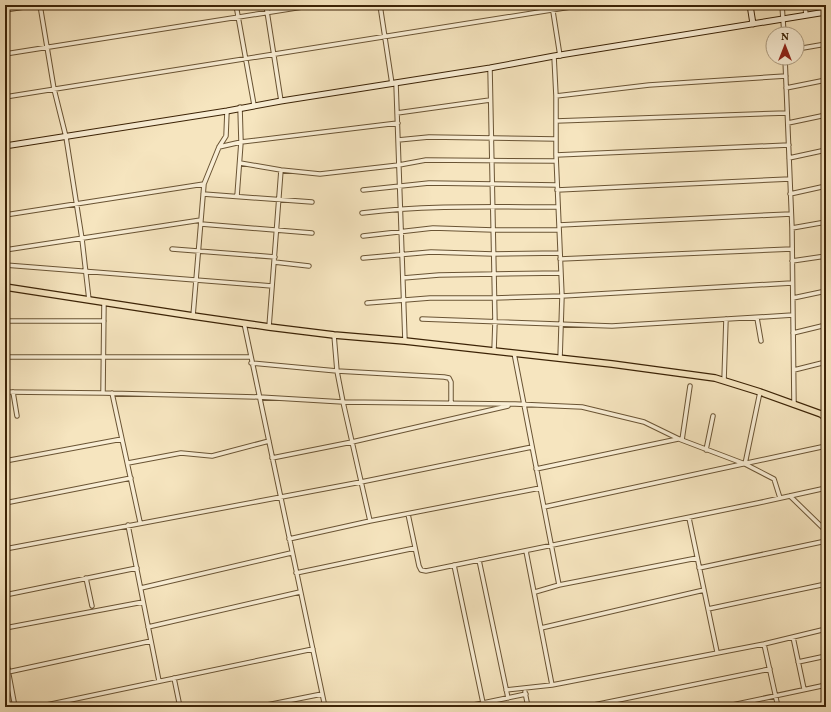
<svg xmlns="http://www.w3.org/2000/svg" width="831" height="712" viewBox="0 0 831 712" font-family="Vollkorn,serif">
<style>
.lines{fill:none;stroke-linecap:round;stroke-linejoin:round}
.street-casing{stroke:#6a5434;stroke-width:5.5}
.secondary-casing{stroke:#3c2306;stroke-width:7}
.primary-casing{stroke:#3c2306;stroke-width:8}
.street{stroke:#f9eed5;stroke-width:3.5}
.secondary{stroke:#f9eed5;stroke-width:5}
.primary{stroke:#f6e5bf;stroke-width:5.5}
</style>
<rect width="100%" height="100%" fill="#f6e5bf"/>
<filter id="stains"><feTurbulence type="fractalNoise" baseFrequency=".005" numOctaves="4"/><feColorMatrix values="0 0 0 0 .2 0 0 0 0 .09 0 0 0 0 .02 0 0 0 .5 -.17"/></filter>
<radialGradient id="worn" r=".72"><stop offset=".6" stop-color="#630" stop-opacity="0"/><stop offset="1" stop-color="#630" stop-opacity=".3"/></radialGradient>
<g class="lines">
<defs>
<path id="street" d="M40,5L54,89L66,137L82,239L89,300
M236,5L254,105
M266,5L281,101
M380,5L392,84
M552,5L560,56
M782,5L784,34
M805,5L806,15
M5,10L37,5
M797,49L826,44
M5,54L315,5
M554,56L556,96V155L562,296L560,359
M785,58L792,228L794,405
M490,68L495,322L494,351
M396,83L405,341
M786,88L826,80
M556,96L649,85L786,76
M5,97L583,5
M397,113L490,100
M556,121L787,113
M788,123L826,115
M398,140L429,137L556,139
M219,147L241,142L398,123
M556,155L789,145
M789,158L826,150
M240,163L281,170L320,174L399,165L426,160L556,161
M363,190L429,183L557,185
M557,190L790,179
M203,194L312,202
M790,194L826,186
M237,196L241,142L240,107
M362,213C427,205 493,207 558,207
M5,215L204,184
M201,224L312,233
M559,225L791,214
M792,228L826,222
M363,236L433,228L493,230H559
M172,249L275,257
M5,250L201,220
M363,258L431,252L493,254L560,253
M560,259L792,249
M792,261L826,256
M274,262L309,266
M5,265L272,286
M403,278L439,275L561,273
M793,298L826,291
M367,303L430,298H494L562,296L792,283
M193,316L204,184L219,147L226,136L227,111
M757,318L761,341
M422,319L612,326L793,315
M5,321H104
M244,323L325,707
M269,327L281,170
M793,333L826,325
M334,335L337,371L343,402L370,521
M514,353L559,585
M5,357H250
M251,363L337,371L444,377L449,378L451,382V403
M794,370L826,362
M724,381L726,319
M5,392L103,393L259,397L343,402L515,404L582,407L644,422L679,439L745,464L774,479L780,498
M13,392L17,416
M103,393L104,302
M112,393L140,522
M682,440L690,386
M706,450L713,416
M272,458L352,442L508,406
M5,461L122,439
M128,463L181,453L212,456L269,441
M745,464L760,392
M536,469L678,439
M790,496L826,531
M5,503L131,478
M544,507L826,446
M408,514L419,566L421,570L426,571L758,503L826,488
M689,518L717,652
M128,525L159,681
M289,539L370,521L540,488
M5,549L361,482L532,447
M526,551L552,685
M479,560L508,698
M454,565L483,703
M699,568L826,541
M296,573L415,548
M86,578L92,606
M141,588L291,553
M535,592L559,585L697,558
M5,595L137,568
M708,609L826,584
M148,627L300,592
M5,628L143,602
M541,628L704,590
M793,637L804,689
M764,644L778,707
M5,654L15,707
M798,662L826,656
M8,672L151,641
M174,678L180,707
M506,690L552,685L764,644L826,629
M525,692L528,707
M37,707L313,649
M257,707L322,694
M464,707L526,694
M584,707L770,669
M723,707L826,685"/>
<path id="secondary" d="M750,5L753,24
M5,146L227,111L281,101L490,68L554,56L826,12"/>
<path id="primary" d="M5,287L193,316L269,327L334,335L405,341L612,364L715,378L760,392L821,414L826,418"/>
</defs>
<use href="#street" class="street-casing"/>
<use href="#secondary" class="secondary-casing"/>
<use href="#primary" class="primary-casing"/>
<use href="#street" class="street"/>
<use href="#secondary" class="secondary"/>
<use href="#primary" class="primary"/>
</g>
<rect width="831" height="712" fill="none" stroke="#f6e5bf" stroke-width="20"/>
<rect x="6" y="6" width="819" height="700" fill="none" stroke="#3c2306" stroke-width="2"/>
<rect x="10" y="10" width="811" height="692" fill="none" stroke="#3c2306"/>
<g transform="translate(785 46)"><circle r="19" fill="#f9eed5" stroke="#ad9d82"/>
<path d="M0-3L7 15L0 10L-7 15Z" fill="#8f2418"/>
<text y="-6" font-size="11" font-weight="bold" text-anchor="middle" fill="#3c2306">N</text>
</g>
<rect width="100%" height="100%" filter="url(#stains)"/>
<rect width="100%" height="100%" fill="url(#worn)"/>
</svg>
